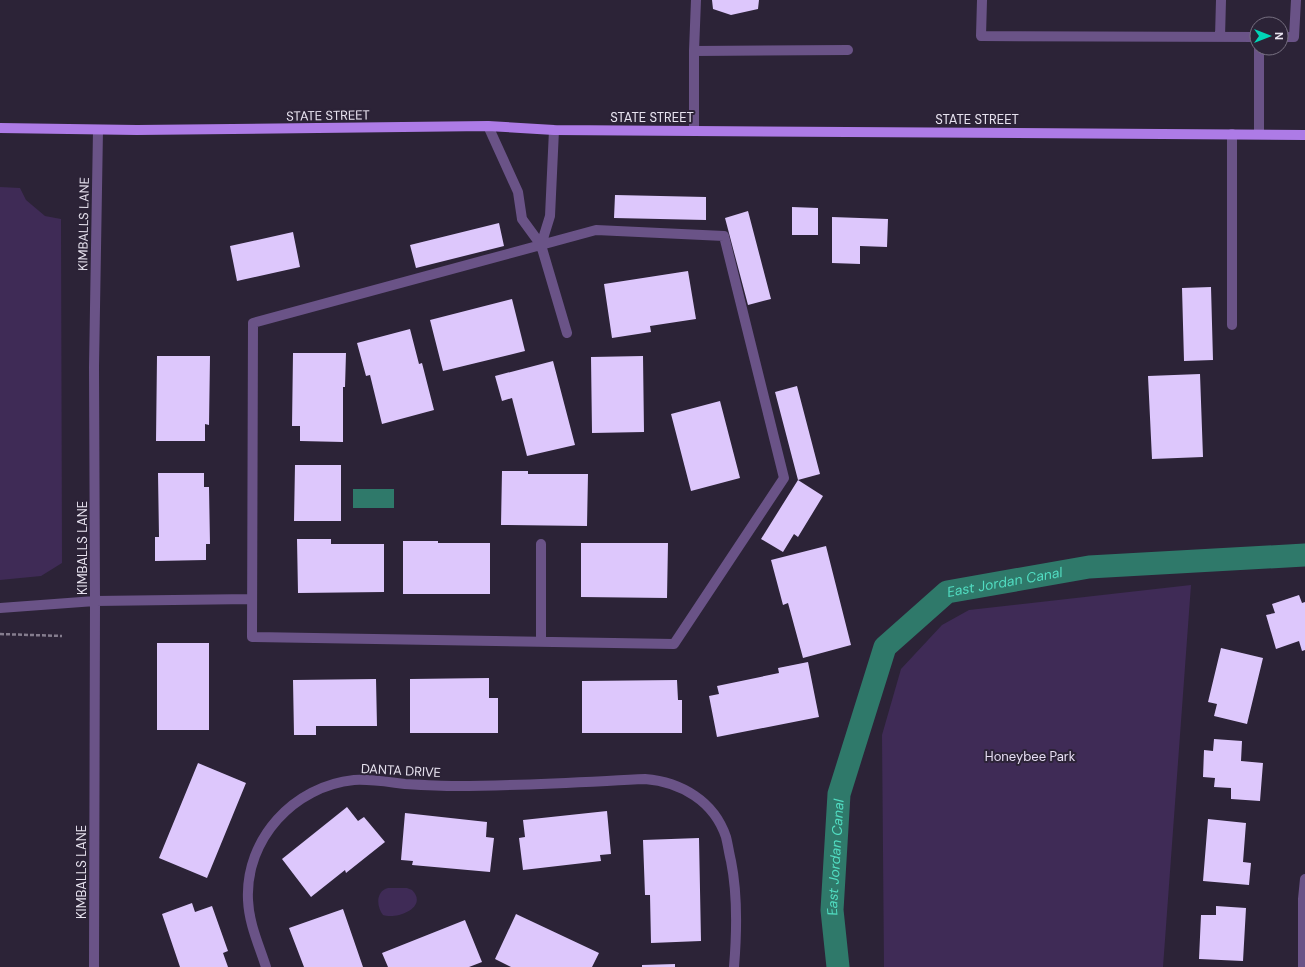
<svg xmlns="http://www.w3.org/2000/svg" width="1305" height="967" viewBox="0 0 1305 967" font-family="'DM Sans',sans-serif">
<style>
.green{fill:#3f2b56}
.water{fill:#2f796a}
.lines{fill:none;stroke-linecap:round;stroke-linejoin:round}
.canal{stroke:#2f796a;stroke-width:23}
.building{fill:#ddc7fc}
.path{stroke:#857d8e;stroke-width:2.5;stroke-dasharray:4 2;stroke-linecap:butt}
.minor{stroke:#6a5387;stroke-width:10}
.major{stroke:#ad7be6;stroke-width:10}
.labels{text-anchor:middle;stroke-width:4;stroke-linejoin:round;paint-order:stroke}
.street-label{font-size:13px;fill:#e8e3f0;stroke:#2c2337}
.park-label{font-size:13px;fill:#e7def4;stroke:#2c2337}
.water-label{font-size:14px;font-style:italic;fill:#51dcc1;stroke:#2c2337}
</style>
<rect width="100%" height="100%" fill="#2c2337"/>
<path class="green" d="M0,187L20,188L26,200L45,216L61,219L62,563L41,576L0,580Z
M1191,585L1163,967H884L882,735L901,669L942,625L969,610Z
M388,888H407L412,890C429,907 397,920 383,915C376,906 376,891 388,888Z"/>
<path class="water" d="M353,489H394V508H353Z"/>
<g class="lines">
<path class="canal" id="s1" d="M838,967L832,910L839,794L885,647L947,592L1089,567L1305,555"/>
</g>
<path class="building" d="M712,0H759L758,9L731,15L713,9Z
M615,195L706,197V220L614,218Z
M792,207L818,208V235H792Z
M748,211L771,299L748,305L725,218Z
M832,217L888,219L887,247L860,246V264L832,263Z
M499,223L504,246L416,268L410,245Z
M293,232L300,267L237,281L230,246Z
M688,271L696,319L650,326L651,332L612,338L604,284Z
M1211,287L1213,360L1184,361L1182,288Z
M512,299L525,351L443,371L430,320Z
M410,329L419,364L422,363L434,410L382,424L370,375L366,376L357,343Z
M293,353H346L345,387H343V442L300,441V426H292Z
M157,356H210L209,425L205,424V441H156Z
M643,356L644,432L592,433L591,357Z
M553,361L575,445L527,456L512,398L502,401L495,376Z
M1200,374L1203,457L1152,459L1148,376Z
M797,386L820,474L798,480L823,496L798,537L794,534L783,552L761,539L798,480L775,392Z
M720,401L740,478L691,491L671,414Z
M295,465H341V521H294Z
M502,471H528V474H588L587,526L501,525Z
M158,473H204V487H209L210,544H206V560L155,561V537H159Z
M297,539H331V544H384V592L298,593Z
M403,541H438V543H490V594H403Z
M581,543H668L667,598L581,597Z
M826,546L851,645L803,658L788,603L783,605L771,560Z
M1299,595L1302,603L1305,602V650L1302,651L1299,641L1276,649L1266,615L1275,613L1272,604Z
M157,643H209V730H157Z
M1221,648L1263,658L1247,724L1214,716L1217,704L1208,702Z
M808,662L819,717L717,737L709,696L719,694L717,686L779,673L778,668Z
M489,678V698H498V733H410V679Z
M376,679L377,726H316V735H294L293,680Z
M677,680L678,700H682V733H582V681Z
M1214,739L1242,741L1241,761L1263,763L1260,801L1231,799V788L1214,787L1215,778L1203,777L1204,750L1213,751Z
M198,763L246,783L207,878L159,858Z
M347,807L358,821L364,817L385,842L346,873L345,870L311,897L282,859Z
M607,811L611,854L600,855L601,861L523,870L519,838L525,837L523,820Z
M405,813L487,822L486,837L494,838L490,872L412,865L413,861L401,860Z
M1208,819L1246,823L1243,862L1251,863L1249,885L1203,881Z
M699,838L701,941L651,943L650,895H645L643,840Z
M192,903L195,912L212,906L228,951L223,953L228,967H180L162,914Z
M1216,906L1246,908L1243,961L1199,959L1201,915H1216Z
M343,909L363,967H304L289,928Z
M516,914L599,953L592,967H511L495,959Z
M465,920L482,962L469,967H388L382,953Z
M675,964V967H642V965Z"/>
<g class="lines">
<path class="path" d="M0,634L62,636"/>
<path class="minor" d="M982,0L981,36L1257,37
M1220,37L1221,0
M1281,37H1294L1296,0
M1259,48V134
M694,51L848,50
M488,126L518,192L522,219L541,245L567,333
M694,130V51L696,0
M1232,134V325
M596,230L724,236L784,478L674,644L252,637L253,323Z
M541,245L550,216L554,130
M0,608L95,601L252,599
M541,642V544
M94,967L95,601L94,367L98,130
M266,967C259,945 249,924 248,900C245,839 294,786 354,780C371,779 388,782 405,784C422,785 440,786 457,786C519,786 582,782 645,779C681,782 714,801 726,837C728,845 729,853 731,861C738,896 737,931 734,967
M1303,967V899L1305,879"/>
<path class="major" d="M0,128L137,130L488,126L554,130L1305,135"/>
</g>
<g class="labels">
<g class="street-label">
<text transform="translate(328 115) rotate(-1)" y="5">STATE STREET</text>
<text x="652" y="122">STATE STREET</text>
<text x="977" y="124">STATE STREET</text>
<text transform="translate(83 224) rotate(-89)" y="5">KIMBALLS LANE</text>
<text transform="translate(82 548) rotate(-90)" y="5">KIMBALLS LANE</text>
<text transform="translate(401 770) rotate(3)" y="5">DANTA DRIVE</text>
<text transform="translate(81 872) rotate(-90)" y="5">KIMBALLS LANE</text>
</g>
<g class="park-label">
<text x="1030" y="761">Honeybee Park</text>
</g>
<g class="water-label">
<text dy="5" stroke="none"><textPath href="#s1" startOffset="469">East Jordan Canal</textPath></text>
<text dy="5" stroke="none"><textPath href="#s1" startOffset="110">East Jordan Canal</textPath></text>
</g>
</g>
<g transform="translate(1269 36) rotate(90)"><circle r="19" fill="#2c2337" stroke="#777081"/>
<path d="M0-3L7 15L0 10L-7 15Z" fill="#00d5b7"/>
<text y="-6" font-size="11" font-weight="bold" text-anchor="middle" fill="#e8e3f0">N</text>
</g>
</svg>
